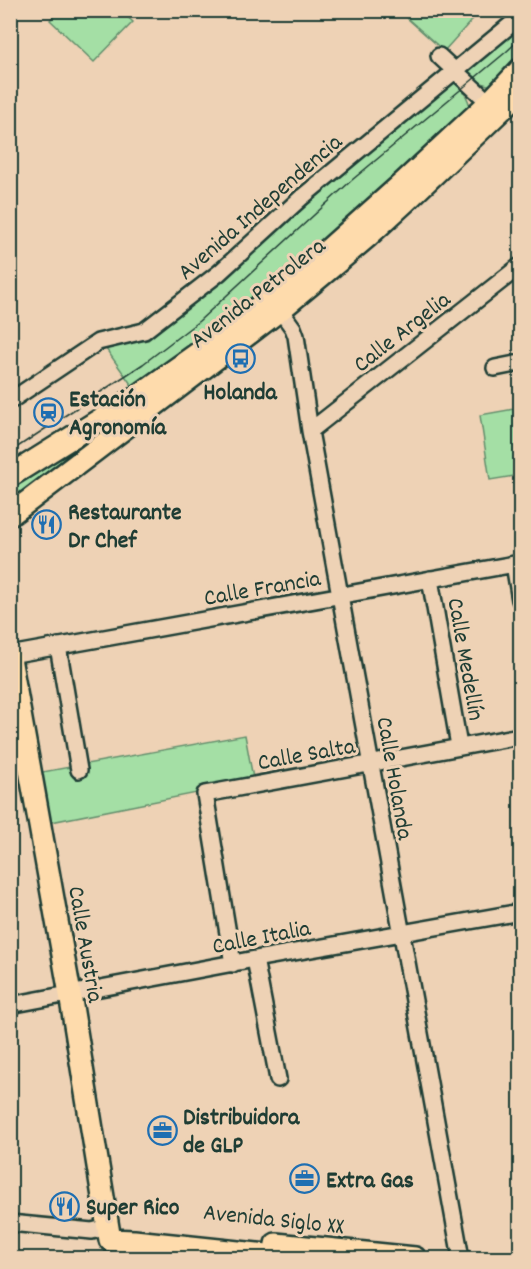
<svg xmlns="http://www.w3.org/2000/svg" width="531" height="1269" viewBox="0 0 531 1269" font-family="Dekko,sans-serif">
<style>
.green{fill:#a4dfa5;stroke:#628e6c;stroke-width:1.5}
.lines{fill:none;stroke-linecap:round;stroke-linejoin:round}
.minor-casing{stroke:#1f3d34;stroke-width:20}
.highway-casing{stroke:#1f3d34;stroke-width:26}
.minor{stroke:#eed2b5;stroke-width:15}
.highway{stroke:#fedbac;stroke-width:21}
.tram{stroke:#1f3d34;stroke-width:1.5}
.labels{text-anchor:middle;stroke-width:6;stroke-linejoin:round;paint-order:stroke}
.street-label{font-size:24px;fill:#1f3d34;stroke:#eed2b5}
.poi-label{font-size:24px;font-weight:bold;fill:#1f3d34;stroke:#eed2b5;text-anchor:start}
</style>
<rect width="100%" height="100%" fill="#eed2b5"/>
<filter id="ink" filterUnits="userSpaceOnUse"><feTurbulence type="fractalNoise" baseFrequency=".0167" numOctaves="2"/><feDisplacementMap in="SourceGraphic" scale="12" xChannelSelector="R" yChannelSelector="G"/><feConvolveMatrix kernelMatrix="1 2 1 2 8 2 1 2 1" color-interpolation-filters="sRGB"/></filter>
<g filter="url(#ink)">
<path class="green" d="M120,10L133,22L94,62L50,20L59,11Z
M399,11H480L444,51Z
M520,24V61C511,71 498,92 482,83C476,80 471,74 467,70Z
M453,81C463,89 468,97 471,110L380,196L257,295L217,330L133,387L104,346L148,340Z
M463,140L11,507V484Z
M520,408V475L490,480L480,415Z
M245,735L253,778L197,789V793L46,823L37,773Z"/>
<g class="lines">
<defs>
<path id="minor" d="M439,56L496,109
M280,310L293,328L296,336L310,431L461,1258
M495,368L520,363
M10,401L98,342L144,331L219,273L301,198L520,17
M310,431L520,266
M514,564L520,600
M430,579L459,746
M58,646L79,770
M10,655L520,563
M255,959L278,1079
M233,964L205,794L520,736
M10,1005L255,959L520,912
M10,1223L92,1231L108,1227"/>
<path id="highway" d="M10,476L135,398L211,344L269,299L321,256L404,182L490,102L520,70
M10,515L280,310L328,270L368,236L405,202L520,92
M10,658L70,994L110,1240L134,1241L295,1258
M276,1244L415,1258"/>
</defs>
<use href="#minor" class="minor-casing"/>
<use href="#highway" class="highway-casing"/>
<use href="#minor" class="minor"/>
<use href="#highway" class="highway"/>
<path class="tram" d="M10,452L143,364L199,321L352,180L506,52L520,39"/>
</g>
</g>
<defs>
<symbol id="bus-ring" viewBox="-11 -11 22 22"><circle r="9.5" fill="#eed2b5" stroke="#1f6fb2" stroke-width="1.5"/><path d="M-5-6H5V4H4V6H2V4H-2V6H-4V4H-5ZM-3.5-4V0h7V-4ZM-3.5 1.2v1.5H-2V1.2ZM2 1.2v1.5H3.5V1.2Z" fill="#1f6fb2"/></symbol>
<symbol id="station-ring" viewBox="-11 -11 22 22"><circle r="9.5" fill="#eed2b5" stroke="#1f6fb2" stroke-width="1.5"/><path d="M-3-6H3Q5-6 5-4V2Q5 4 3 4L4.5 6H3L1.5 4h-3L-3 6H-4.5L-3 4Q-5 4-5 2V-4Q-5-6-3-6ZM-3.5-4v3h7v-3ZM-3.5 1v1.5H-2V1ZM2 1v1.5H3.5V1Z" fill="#1f6fb2"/></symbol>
<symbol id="restaurant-ring" viewBox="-11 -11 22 22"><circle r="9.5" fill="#eed2b5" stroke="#1f6fb2" stroke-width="1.5"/><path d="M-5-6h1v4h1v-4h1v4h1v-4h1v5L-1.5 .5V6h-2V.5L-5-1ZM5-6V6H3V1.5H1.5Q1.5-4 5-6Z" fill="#1f6fb2"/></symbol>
<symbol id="office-ring" viewBox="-11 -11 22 22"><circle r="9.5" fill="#eed2b5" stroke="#1f6fb2" stroke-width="1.5"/><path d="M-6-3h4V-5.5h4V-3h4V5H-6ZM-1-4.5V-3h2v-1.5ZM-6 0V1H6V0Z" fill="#1f6fb2"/></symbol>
</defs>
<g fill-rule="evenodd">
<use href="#bus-ring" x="224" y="342" width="33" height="33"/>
<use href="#station-ring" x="32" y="396" width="33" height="33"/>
<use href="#restaurant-ring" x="30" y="508" width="33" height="33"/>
<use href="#office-ring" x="146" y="1114" width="33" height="33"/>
<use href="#office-ring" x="288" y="1162" width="33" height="33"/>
<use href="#restaurant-ring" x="48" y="1190" width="33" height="33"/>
</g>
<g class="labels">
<g class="street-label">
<text transform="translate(259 206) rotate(-41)" y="8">Avenida Independencia</text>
<text transform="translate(257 292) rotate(-38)" y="8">Avenida Petrolera</text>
<text transform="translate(401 331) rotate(-38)" y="8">Calle Argelia</text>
<text transform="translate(262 587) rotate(-10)" y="8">Calle Francia</text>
<text transform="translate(467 659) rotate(80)" y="8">Calle Medellín</text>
<text transform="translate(306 753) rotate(-10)" y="8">Calle Salta</text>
<text transform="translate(396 778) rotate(80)" y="8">Calle Holanda</text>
<text transform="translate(261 936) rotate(-11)" y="8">Calle Italia</text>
<text transform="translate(87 944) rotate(80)" y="8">Calle Austria</text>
<text transform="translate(274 1218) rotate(6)" y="8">Avenida Siglo XX</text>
</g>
<g class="poi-label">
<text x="240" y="399" text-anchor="middle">Holanda</text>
<text x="69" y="406">Estación<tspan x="69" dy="28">Agronomía</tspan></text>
<text x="68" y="519">Restaurante<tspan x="68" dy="28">Dr Chef</tspan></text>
<text x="183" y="1124">Distribuidora<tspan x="183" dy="28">de GLP</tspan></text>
<text x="326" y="1187">Extra Gas</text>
<text x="86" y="1214">Super Rico</text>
</g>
</g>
<rect width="531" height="1269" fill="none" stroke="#eed2b5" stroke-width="36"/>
<rect x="18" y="18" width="495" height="1233" fill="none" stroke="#1f3d34" stroke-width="2" filter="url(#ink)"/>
</svg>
